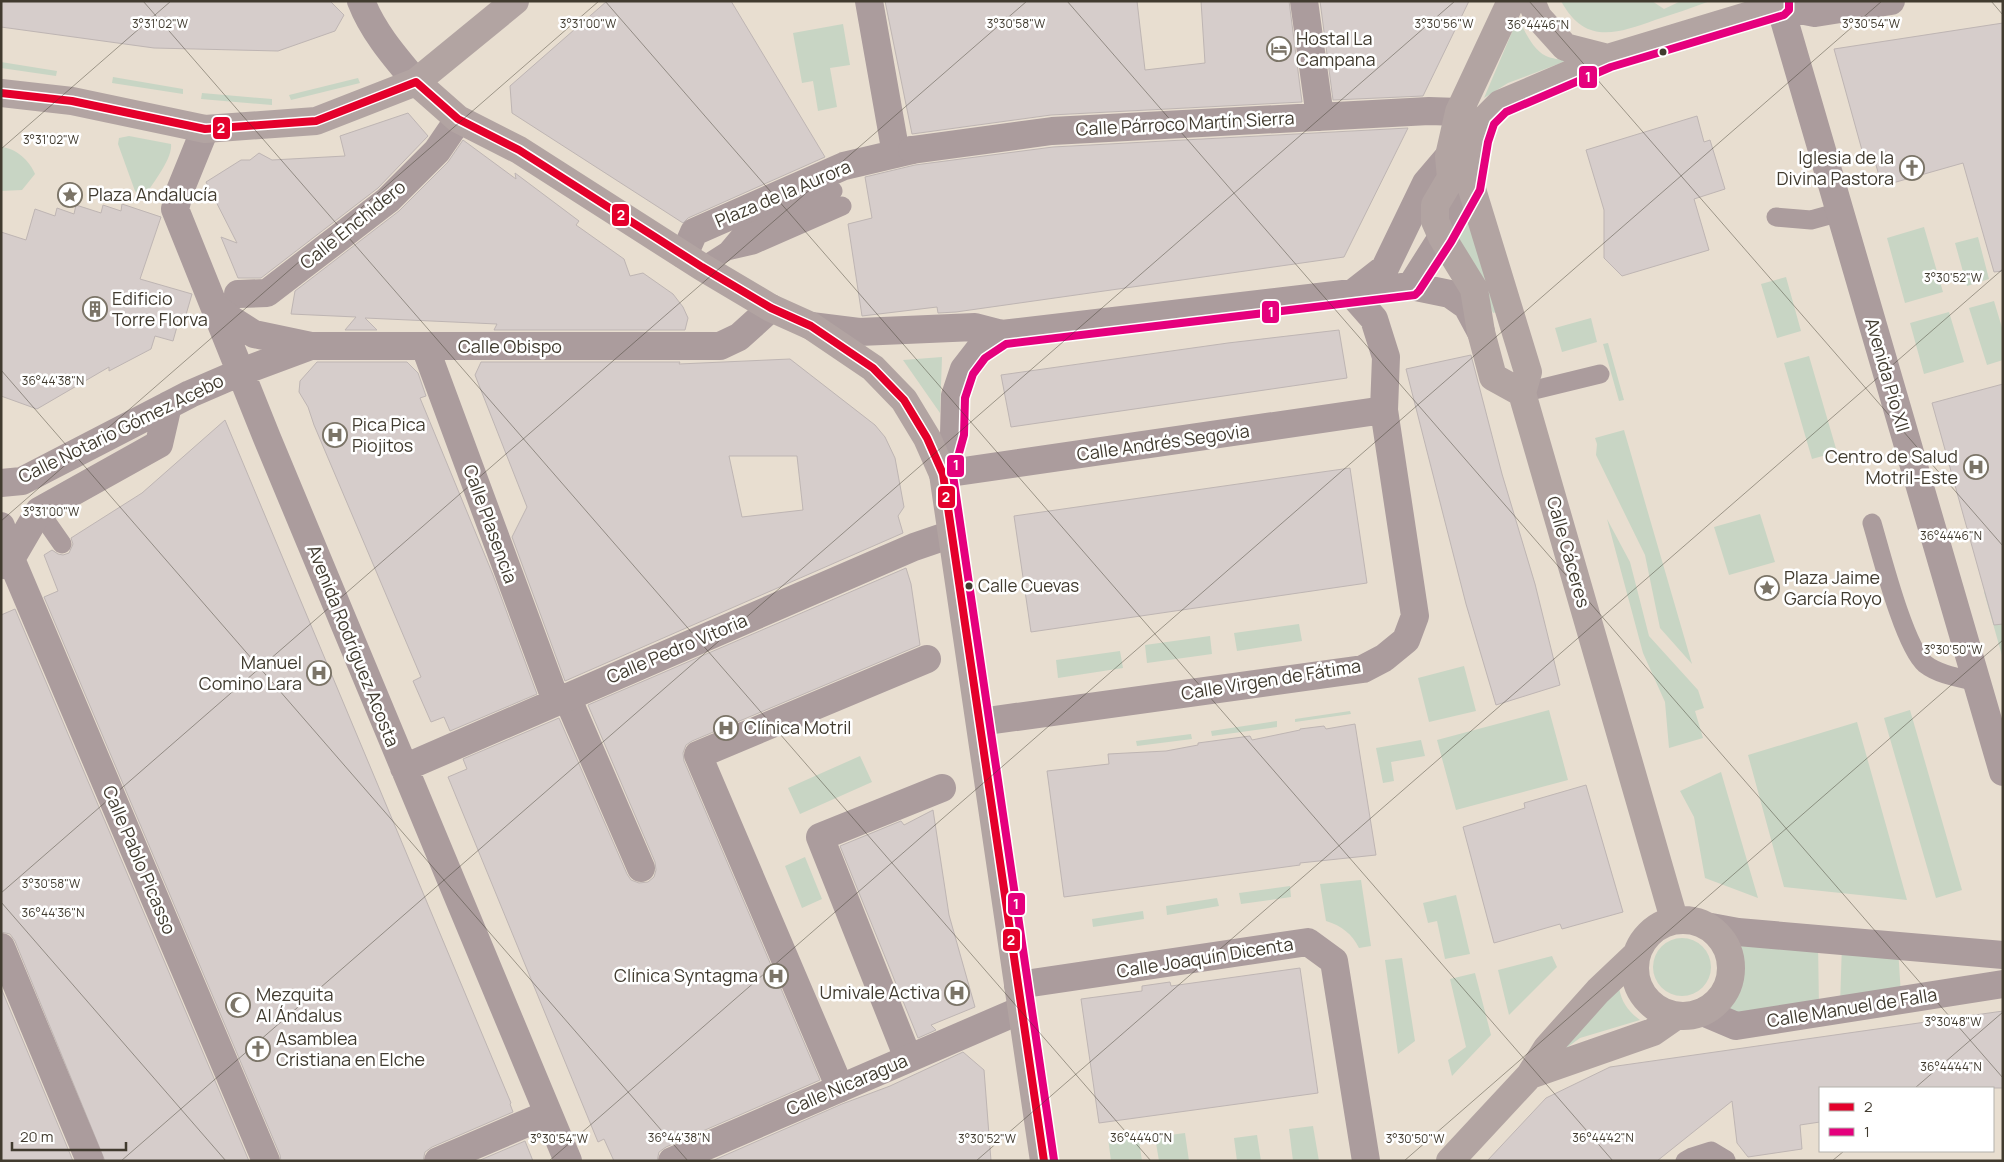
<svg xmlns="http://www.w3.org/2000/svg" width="2004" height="1162" viewBox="0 0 2004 1162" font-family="Manrope,sans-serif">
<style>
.green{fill:#c8d5c4}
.building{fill:#d6cdcb;stroke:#beb5b3;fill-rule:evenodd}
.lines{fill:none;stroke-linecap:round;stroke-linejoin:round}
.service{stroke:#ab9c9d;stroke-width:19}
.pedestrian{stroke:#ab9c9d;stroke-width:28}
.minor{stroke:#ab9c9d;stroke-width:28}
.secondary{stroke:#b2a4a2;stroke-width:28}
.bus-1-casing{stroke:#fff;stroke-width:11}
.bus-2-casing{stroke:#fff;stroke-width:11}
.bus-1{stroke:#e4002b;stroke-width:8}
.bus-2{stroke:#e5007d;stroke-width:8}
.ticks{fill:none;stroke:#413b2f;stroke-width:1;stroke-opacity:0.45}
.bus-dot{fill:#413b2f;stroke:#fff;stroke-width:2}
.labels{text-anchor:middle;stroke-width:5;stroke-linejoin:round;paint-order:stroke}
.bus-label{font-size:17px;fill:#413b2f;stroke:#fff;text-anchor:start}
.poi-label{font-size:18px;fill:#413b2f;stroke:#fff;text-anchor:start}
.street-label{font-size:18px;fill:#413b2f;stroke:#fff}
.ticks-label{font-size:12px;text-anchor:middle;fill:#413b2f;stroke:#fff;stroke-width:5;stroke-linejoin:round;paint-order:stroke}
.line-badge{stroke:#fff;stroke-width:2}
.badge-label{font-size:14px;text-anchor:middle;font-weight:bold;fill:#fff}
</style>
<rect width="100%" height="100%" fill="#e8ded0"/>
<path class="green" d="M1561,1H1652L1664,9L1681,1H1710C1692,8 1673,14 1655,20C1616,34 1585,45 1561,1Z
M1518,18C1525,31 1532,49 1546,56C1552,59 1560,59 1566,61L1508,83L1484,98Z
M843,24L850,65L830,68L837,107L818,111L813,81L802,83L793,33Z
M1,62L57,71L56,76L1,68Z
M113,77L183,89V94L112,83Z
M358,78L360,83L291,100L289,95Z
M202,93L272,99V105L201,99Z
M129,136L171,144C173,159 150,187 142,200L135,191L118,144L119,138Z
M1,147C16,148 30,161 35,174L22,190L1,191Z
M1470,209L1500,311L1493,313L1481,286L1452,241Z
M1924,227L1943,292L1905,303L1887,238Z
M1978,237L1989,279L1967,286L1955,243Z
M1786,277L1801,331L1777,338L1761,284Z
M1994,301L2003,331V360L1987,365L1969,308Z
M1949,312L1964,362L1924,374L1910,323Z
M1591,318L1597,342L1562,352L1555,328Z
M1608,343L1624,400L1619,401L1603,344Z
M1809,356L1837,452L1812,459L1784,363Z
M942,357L940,413L903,360Z
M1624,430L1692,664L1660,628L1645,555L1596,455L1597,444L1595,438Z
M1760,514L1775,562L1729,575L1714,527Z
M1607,519L1630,562L1649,636L1698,690L1704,708L1695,711L1703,738L1669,748L1665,702L1643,653Z
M2003,587V659L1984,592Z
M1299,624L1302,641L1237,651L1234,633Z
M1210,636L1212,654L1147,663L1145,645Z
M1120,651L1123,668L1058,678L1056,660Z
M1464,666L1476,711L1429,722L1418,678Z
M1549,710L1568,780L1456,810L1437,740Z
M1910,710L1962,890L1936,898L1884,718Z
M1350,711L1351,714L1295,722V719Z
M1277,721V727L1212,736L1211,731Z
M1857,722L1907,900L1784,887L1748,755Z
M1191,734L1192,739L1137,746L1136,741Z
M1421,740L1425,756L1391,762L1394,781L1383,783L1376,748Z
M860,756L872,782L800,814L788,788Z
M1721,772L1758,898L1705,878L1694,817L1680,791Z
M805,857L822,899L802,908L785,866Z
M1361,880L1371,946L1359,948C1352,934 1342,926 1326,921L1320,884Z
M1290,886L1291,897L1241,904L1239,893Z
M1456,895L1470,954L1445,959L1437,921L1428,923L1423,903Z
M1217,898L1219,906L1167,915L1166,906Z
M1143,911L1144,919L1093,927L1092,919Z
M1727,935L1818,942L1819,1009L1738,1021L1716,1012C1741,986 1743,967 1727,935Z
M1653 967a29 29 0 1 1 58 0a29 29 0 1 1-58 0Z
M1842,943L1898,948L1901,995L1840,1007Z
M1552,956L1557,967L1509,1015L1498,970Z
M1402,958L1415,1041L1398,1054L1385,960Z
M1475,973L1491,1035L1452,1076L1448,1060L1466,1047L1450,979Z
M1619,988C1622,1003 1628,1011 1640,1020L1580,1038L1554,1057Z
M1313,1126L1319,1161H1293L1289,1129Z
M1185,1133L1189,1161H1159L1155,1137Z
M1138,1134L1142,1161H1111L1108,1138Z
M1257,1135L1261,1161H1237L1234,1138Z"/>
<path class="building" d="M1,1H330L344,15L335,31L278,51L154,48L1,27Z
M607,1H731L825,157L688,218L683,223L512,113L510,86Z
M885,1H1137L1145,70L1205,63L1201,1H1289L1302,102L1051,115L912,134Z
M1320,1H1469L1423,96L1333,100Z
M2003,23V271L1994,272L1963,163L1882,186L1874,158L1865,161L1834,49Z
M408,113L428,136L378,188L261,278H238L221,237L237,243L206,182L241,160H250L259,153L272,160L345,156L340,136Z
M1697,116L1704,142L1710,140L1725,189L1694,199L1709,250L1622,276L1604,258V210L1586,150Z
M1408,128L1344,257L956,312L938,313L937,307L862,316L848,224L872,218L865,177L915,165L1053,147Z
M463,140L516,179L515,173L579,221L576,225L624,259L630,276L643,273L673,294L683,307L688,318L685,330H494L497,324L365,318L377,330H345L356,317L291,314L295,291L399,211L448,162Z
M122,204L161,217L140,279L192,294L183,325L178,323L173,341L155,336L151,349L109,371V367L37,409L1,396V232L26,240L35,209L55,216L57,208L74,214L76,205L101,213L103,205L121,211Z
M1339,330L1347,378L1011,427L1001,375L1228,343Z
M1471,355L1502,474L1535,584L1560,685L1496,705L1466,604L1406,369Z
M790,359L875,425L885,437L895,458L904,507L898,516L903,533L565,681L512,537L527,507L475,375L481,362H680L679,364ZM729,456H797L803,510L742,517Z
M317,362H407L418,373L426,396L420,398L493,575L537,694L450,731L444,717L431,722L413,681L421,677L314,425L308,407L299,392L300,381Z
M2003,384V624L1994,625L1932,403Z
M225,420L511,1103L510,1104L513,1112L432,1147L425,1152L423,1161H281L280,1155L44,597L58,591L44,555L52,550L58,554L63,555L69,553L73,544L71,538L142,493Z
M1350,468L1367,583L1031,632L1014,516Z
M906,568L911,584L920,645L692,741L686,745L683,753L684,761L820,1080L666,1147L659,1152L657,1161H614L604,1139L598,1142L448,777L467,769L463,759L559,718L627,874L631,880L639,883L648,882L654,877L656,870L655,862L588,705Z
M15,609L249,1161H105L15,941L10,934L1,932V615Z
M1355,724L1376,855L1300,863V865L1064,897L1047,771L1109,764L1108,754L1166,751L1198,745V743L1250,736L1252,740L1300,730V729L1324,726L1326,729Z
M1586,785L1623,912L1562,929L1560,924L1494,943L1463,827L1525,808L1524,803Z
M933,810L949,915L975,1007L931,1025L936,1030L918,1038L840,846L901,821L904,825Z
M1300,968L1318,1093L1099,1123L1081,999L1142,991V986L1170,982L1171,986Z
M1,988L73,1161H1Z
M2003,1011V1088H1820V1122L1800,1125L1802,1149L1748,1157L1737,1143L1732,1101L1657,1161H1487L1546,1098L1610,1067Z
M963,1052L984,1070L991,1161H712L842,1104L890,1086Z
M525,1141L533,1161H478Z"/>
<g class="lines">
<path class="service" d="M1776,217L1811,220L1840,212
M727,251L743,232L833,191
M702,267L727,251L753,245L842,206
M1522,393L1600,374
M39,511L62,544
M1872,523C1881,553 1904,646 1925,664C1939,675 1961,678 1977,682
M1685,1161L1692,1157L1711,1151L1726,1160"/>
<path class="pedestrian" d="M869,1L896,154
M684,255L694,232L844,166L912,150
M238,294L267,293L388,200L437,151L452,129
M567,697L641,868
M908,1058L820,837L942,788
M840,1088L698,755L927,659"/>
<path class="minor" d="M361,1C373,32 395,57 416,82
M1304,1L1320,117
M1891,1L1815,13L1780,6L2003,772
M205,129L179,193L175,209L267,438L568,1161
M912,150L1052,131L1429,111L1459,112
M1411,286L1442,237L1471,186
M1353,293L1385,268L1426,183L1449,156
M214,306L232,320L254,334L311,346
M811,326L859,332L975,327L1002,334L1411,286L1450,294L1467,306L1481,332
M1002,334L978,351L964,369L955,396L954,434L943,474L1384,410
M425,347L556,701
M1,483L22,481L190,394L241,372L311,346H720L739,337L771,308
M1,526L11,559L266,1161
M3,565L11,559L39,511L159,444L168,405
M980,722L1363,669L1384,658L1406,640L1415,616L1384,410L1386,357L1374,319L1352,294
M404,768L914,547L952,534
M1711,927L1738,932L2003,955
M1,947L90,1161
M1018,985L1308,942L1334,961L1366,1161
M1703,1012L1736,1026L2003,984
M438,1161L548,1114
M672,1161L1021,1010"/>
<path class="secondary" d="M1511,1L1459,112L1449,156L1451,178L1435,205V221L1442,237L1474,289L1481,332L1493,377L1522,393
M1531,1L1538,17L1565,47L1608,58
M416,82L458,119L519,150L702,267L771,308L811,326L873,368L904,400L927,438L943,474L1044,1161
M1,93L72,101L205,129L316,121L416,82L515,1
M1674,919L1522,393L1528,372L1471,186L1478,140L1485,119L1500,104L1608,58L1780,6L1779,1
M1635 968a48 48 0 1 1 96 0a48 48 0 1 1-96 0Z
M1530,1075L1653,1032L1676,1016
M1450,1161L1530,1075L1547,1048L1598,991L1636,955"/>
<defs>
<path id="bus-1" d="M1,93L72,101L205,129L316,121L416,82L458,119L519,150L702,267L771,308L811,326L873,368L904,400L927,438L943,474L1044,1161"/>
<path id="bus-2" d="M1054,1160L953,475L964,435L965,398L973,374L985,358L1006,344L1415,295L1419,291L1451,242L1480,190L1488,142L1494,124L1506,112L1611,67L1784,15L1789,10V1"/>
</defs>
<use href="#bus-1" class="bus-1-casing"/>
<use href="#bus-2" class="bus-2-casing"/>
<use href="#bus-1" class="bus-1"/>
<use href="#bus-2" class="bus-2"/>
</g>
<path class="ticks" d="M143,1L1151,1161M605,1L1613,1161M1067,1L2003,1078M1529,1L2003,546M1991,1L2003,15M1,149L171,1M1,370L688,1161M1,521L599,1M1,893L1027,1M1,902L226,1161M1915,1088L2003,1012M121,1161L1455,1M549,1161L1882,1M976,1161L2003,269M1404,1161L2003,640M1832,1161L1844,1151"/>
<defs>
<symbol id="hotel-ring" viewBox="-11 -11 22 22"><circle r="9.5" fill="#fff" stroke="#7b7467" stroke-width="1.5"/><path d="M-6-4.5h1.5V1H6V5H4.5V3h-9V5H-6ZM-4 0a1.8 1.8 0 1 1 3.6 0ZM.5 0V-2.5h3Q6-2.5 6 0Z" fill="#7b7467"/></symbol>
<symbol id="church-ring" viewBox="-11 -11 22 22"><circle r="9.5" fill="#fff" stroke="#7b7467" stroke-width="1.5"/><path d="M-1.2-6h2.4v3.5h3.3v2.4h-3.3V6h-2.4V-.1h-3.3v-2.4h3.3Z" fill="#7b7467"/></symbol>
<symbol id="sight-ring" viewBox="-11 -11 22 22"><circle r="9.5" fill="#fff" stroke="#7b7467" stroke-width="1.5"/><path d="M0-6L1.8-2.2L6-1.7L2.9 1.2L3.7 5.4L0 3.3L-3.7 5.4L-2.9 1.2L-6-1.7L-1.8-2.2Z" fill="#7b7467"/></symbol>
<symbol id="building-ring" viewBox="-11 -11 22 22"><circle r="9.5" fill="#fff" stroke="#7b7467" stroke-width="1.5"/><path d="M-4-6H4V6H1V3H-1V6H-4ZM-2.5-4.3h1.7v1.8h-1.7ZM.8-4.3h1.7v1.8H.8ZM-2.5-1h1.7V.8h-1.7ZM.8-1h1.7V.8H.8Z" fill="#7b7467"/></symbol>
<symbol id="hospital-ring" viewBox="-11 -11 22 22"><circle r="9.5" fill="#fff" stroke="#7b7467" stroke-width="1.5"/><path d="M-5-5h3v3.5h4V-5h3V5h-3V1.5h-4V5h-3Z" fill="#7b7467"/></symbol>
<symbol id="mosque-ring" viewBox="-11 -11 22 22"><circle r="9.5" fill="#fff" stroke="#7b7467" stroke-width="1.5"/><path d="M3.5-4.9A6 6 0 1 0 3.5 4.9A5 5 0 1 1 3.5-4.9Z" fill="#7b7467"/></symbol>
</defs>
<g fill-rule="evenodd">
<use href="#hotel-ring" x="1265" y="35" width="28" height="28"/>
<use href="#church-ring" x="1898" y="154" width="28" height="28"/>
<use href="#sight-ring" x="56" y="181" width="28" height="28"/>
<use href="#building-ring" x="81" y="295" width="28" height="28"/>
<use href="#hospital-ring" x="321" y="421" width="28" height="28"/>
<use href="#hospital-ring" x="1962" y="453" width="28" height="28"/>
<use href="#sight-ring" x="1753" y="574" width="28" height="28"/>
<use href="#hospital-ring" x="305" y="659" width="28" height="28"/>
<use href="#hospital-ring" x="712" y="714" width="28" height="28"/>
<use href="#hospital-ring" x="762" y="962" width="28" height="28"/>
<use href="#hospital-ring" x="943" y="979" width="28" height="28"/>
<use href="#mosque-ring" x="224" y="991" width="28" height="28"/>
<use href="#church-ring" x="244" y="1035" width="28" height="28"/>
</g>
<g class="bus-dot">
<circle cx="1663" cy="52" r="4.5"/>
<circle cx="969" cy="586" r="4.5"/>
</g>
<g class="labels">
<g class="bus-label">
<text x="978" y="592">Calle Cuevas</text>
</g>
<g class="poi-label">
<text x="1296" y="45">Hostal La<tspan x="1296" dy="21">Campana</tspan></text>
<text x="1894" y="164" text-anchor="end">Iglesia de la<tspan x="1894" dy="21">Divina Pastora</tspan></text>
<text x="88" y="201">Plaza Andalucía</text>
<text x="112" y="305">Edificio<tspan x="112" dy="21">Torre Florva</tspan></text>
<text x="352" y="431">Pica Pica<tspan x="352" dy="21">Piojitos</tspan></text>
<text x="1958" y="463" text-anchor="end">Centro de Salud<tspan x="1958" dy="21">Motril-Este</tspan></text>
<text x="1784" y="584">Plaza Jaime<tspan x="1784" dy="21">García Royo</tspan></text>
<text x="302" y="669" text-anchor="end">Manuel<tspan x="302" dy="21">Comino Lara</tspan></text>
<text x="744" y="734">Clínica Motril</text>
<text x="758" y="982" text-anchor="end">Clínica Syntagma</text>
<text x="940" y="999" text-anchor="end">Umivale Activa</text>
<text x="256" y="1001">Mezquita<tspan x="256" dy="21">Al Ándalus</tspan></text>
<text x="276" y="1045">Asamblea<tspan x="276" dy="21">Cristiana en Elche</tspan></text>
</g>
<g class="street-label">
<text transform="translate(1185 124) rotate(-3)" y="6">Calle Párroco Martín Sierra</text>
<text transform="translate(783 194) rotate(-23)" y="6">Plaza de la Aurora</text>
<text transform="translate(353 225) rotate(-39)" y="6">Calle Enchidero</text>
<text x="510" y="353">Calle Obispo</text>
<text transform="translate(1887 375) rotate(74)" y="6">Avenida Pío XII</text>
<text transform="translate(121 429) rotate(-26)" y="6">Calle Notario Gómez Acebo</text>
<text transform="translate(1163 443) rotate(-8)" y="6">Calle Andrés Segovia</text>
<text transform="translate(490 524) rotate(70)" y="6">Calle Plasencia</text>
<text transform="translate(1568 552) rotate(74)" y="6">Calle Cáceres</text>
<text transform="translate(353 646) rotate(68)" y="6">Avenida Rodríguez Acosta</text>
<text transform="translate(677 649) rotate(-23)" y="6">Calle Pedro Vitoria</text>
<text transform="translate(1271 680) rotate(-9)" y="6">Calle Virgen de Fátima</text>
<text transform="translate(139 860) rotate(67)" y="6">Calle Pablo Picasso</text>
<text transform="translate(1205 958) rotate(-9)" y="6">Calle Joaquín Dicenta</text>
<text transform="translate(1852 1008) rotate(-9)" y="6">Calle Manuel de Falla</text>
<text transform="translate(847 1085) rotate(-23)" y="6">Calle Nicaragua</text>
</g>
</g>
<g class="ticks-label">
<text x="160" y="28">3°31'02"W</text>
<text x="588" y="28">3°31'00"W</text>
<text x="1016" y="28">3°30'58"W</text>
<text x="1444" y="28">3°30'56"W</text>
<text x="1871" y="28">3°30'54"W</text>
<text x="1538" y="29">36°44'46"N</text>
<text x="51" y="144">3°31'02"W</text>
<text x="1953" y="282">3°30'52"W</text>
<text x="53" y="385">36°44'38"N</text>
<text x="51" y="516">3°31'00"W</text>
<text x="1951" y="540">36°44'46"N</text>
<text x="1953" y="654">3°30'50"W</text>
<text x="51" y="888">3°30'58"W</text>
<text x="53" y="917">36°44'36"N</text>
<text x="1953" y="1026">3°30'48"W</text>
<text x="1951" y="1071">36°44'44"N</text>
<text x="679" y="1142">36°44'38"N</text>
<text x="1141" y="1142">36°44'40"N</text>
<text x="1603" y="1142">36°44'42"N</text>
<text x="559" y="1143">3°30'54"W</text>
<text x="987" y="1143">3°30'52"W</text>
<text x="1415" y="1143">3°30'50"W</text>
</g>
<g class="line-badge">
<rect x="1578" y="65" width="20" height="24" rx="5" fill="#e5007d"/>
<rect x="212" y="116" width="19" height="24" rx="5" fill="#e4002b"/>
<rect x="611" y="203" width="19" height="24" rx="5" fill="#e4002b"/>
<rect x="1261" y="300" width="19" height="24" rx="5" fill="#e5007d"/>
<rect x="946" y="454" width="19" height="24" rx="5" fill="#e5007d"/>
<rect x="937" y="485" width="19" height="24" rx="5" fill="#e4002b"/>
<rect x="1007" y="892" width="19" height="24" rx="5" fill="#e5007d"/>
<rect x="1002" y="928" width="19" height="24" rx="5" fill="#e4002b"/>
</g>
<g class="badge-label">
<text x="1588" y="82">1</text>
<text x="221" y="133">2</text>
<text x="621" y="220">2</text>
<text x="1271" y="317">1</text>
<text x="956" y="470">1</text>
<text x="946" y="502">2</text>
<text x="1016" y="909">1</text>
<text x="1011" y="945">2</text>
</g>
<rect width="2004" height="1162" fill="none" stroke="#413b2f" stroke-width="5"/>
<rect x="1819" y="1087" width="175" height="65" fill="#ffffff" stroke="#b3b1ac"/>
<rect x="1829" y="1103" width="25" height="8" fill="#e4002b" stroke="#b3b1ac"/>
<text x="1864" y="1112" font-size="15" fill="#413b2f">2</text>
<rect x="1829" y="1128" width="25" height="8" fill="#e5007d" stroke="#b3b1ac"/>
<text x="1864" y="1137" font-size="15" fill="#413b2f">1</text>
<path d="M12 1142v8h114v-8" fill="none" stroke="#413b2f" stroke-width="2.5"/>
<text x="20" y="1142" font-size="15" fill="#413b2f" stroke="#ffffff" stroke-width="4" paint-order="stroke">20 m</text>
</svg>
